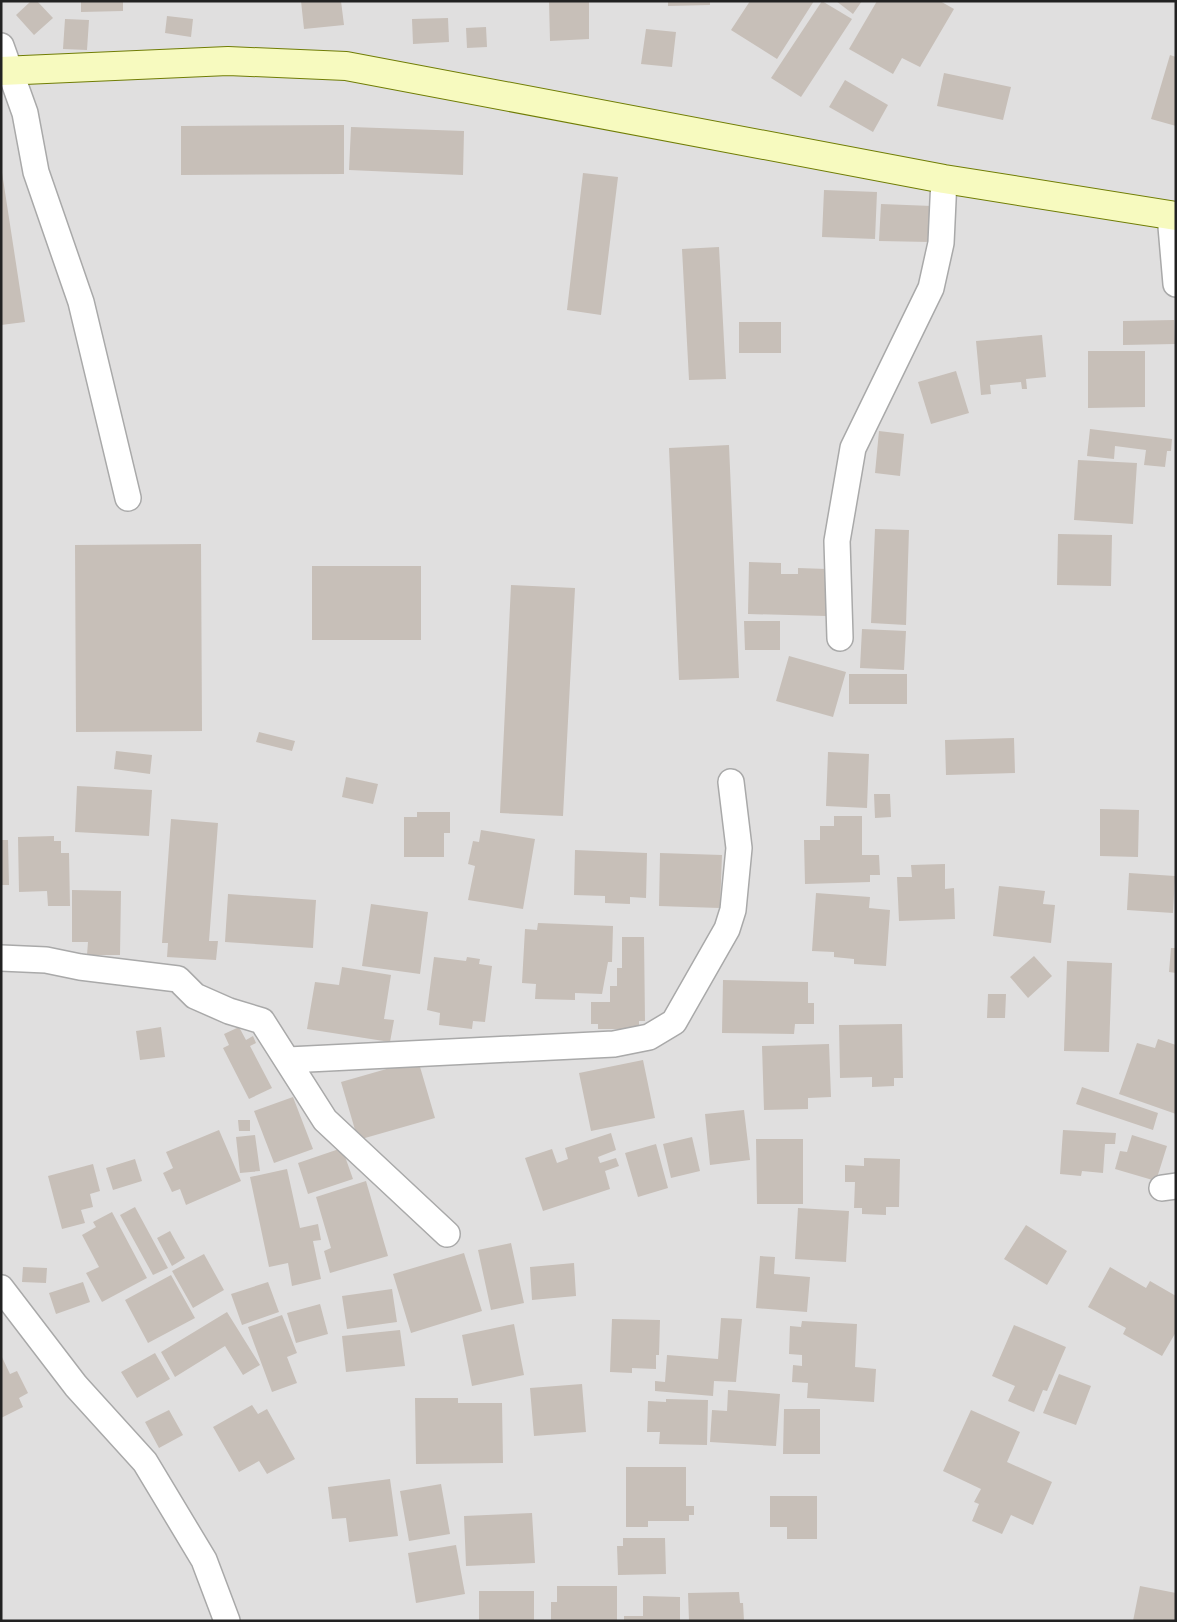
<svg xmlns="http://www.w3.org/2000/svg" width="1177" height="1622" viewBox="0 0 1177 1622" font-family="'Varela Round',sans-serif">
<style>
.residential{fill:#e0dfdf}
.building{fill:#c7bfb8}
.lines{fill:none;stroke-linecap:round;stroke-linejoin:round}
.street-casing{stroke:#a9a9a9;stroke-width:28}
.secondary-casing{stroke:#707d05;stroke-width:30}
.street{stroke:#fff;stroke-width:25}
.secondary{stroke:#f7fabf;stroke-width:28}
</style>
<rect width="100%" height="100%" fill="#f2efe9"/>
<path class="residential" d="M1,1H1176V1621H1Z"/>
<path class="building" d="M31,1H37L53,18L34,35L16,15Z
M81,1H123V11L81,12Z
M301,1H341L344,25L304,29Z
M549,1H589V39L550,41Z
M668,1H710V5L668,6Z
M750,1H814L777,59L731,30Z
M822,1L852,19L801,97L771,78Z
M836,1H862L853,14Z
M877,1H940L954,9L920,67L902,58L893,74L849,49Z
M167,16L193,19L191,37L165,33Z
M448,18L449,42L413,44L412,19Z
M65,19L89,20L87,50L63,49Z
M486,27L487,47L467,48L466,28Z
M646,29L676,32L672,67L641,64Z
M1170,55L1176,57V126L1151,119Z
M944,73L1011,87L1003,120L937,106Z
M845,80L888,105L873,132L829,107Z
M344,125V174L181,175V126Z
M351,127L464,131L463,175L349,170Z
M1,166L25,322L1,325Z
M583,173L618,177L601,315L567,310Z
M824,190L877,192L875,239L822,237Z
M881,204L932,206L930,242L879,241Z
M719,247L726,379L689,380L682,249Z
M1174,320L1175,344L1123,345V321Z
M739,322H781V353H739Z
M1042,335L1046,377L1026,379L1027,389H1022L1021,382L990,385L991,394L981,395L976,341Z
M1088,351H1145V407L1088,408Z
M956,371L969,413L931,424L918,382Z
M1090,429L1172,439L1171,451H1167L1165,467L1144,465L1146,450L1115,446L1114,459L1087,456Z
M879,431L904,434L900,476L875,473Z
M729,445L739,678L679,680L669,448Z
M1078,460L1137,463L1133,524L1074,520Z
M875,529L909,530L906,625L871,623Z
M1058,534L1112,535L1111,586L1057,585Z
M201,544L202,731L76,732L75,545Z
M749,562L781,563V574H798V568L827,569L826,616L748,614Z
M312,566H421V640H312Z
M511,585L575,588L563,816L500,813Z
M744,621H780V650H745Z
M862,629L906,631L904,670L860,668Z
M789,656L846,672L833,717L776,701Z
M849,674H907V704H849Z
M259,732L295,741L292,751L256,742Z
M1014,738L1015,773L946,775L945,740Z
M116,751L152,755L150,774L114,769Z
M828,752L869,754L867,808L826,806Z
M346,777L378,784L373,804L342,797Z
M77,786L152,790L149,836L75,832Z
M874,794H890L891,817L875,818Z
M1100,809L1139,810L1138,857L1100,856Z
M417,812H450V833H444V857H404V817H417Z
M834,816H862V855H879L880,875H870V882L805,884L804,840H820V826H834Z
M171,819L218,823L209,941H218L216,960L167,957L168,943H162Z
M481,830L535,839L523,909L468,900L475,866L468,864L473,841L479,842Z
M54,836V841H61V853H69L70,906H48L47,891L19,892L18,837Z
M1,840H8L9,885H1Z
M575,850L647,853L646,898L630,897V904L605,903V896L574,895Z
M660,853L722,855L720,908L659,906Z
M945,864V889L954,888L955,919L899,921L897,877H912L911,865Z
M1129,873L1175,876L1173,913L1127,910Z
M999,886L1045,891L1043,904L1055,905L1051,943L993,936Z
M72,890L121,891L120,955H87L88,942H72Z
M816,893L870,897L869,908L890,910L886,966L854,964V959L834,957V952L812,951Z
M228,894L316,900L313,948L225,942Z
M371,904L428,912L420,974L362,966Z
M538,923L613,926L612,962H608L602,994L575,993V1000L535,999L536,984L522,983L525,929L537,930Z
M622,937H644L645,1021H639V1029H598V1024H591V1002H610V986H617V968H622Z
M1171,948H1176V973L1169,972Z
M1034,956L1052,976L1028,998L1010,977Z
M434,957L466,961L467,957L480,959L479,964L492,966L485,1022L473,1021L472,1029L439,1025L440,1013L427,1010Z
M1067,961L1112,963L1109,1052L1064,1051Z
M342,967L391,975L384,1019L394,1020L390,1042L307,1029L315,982L339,985Z
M723,980L808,982V1003H814V1024H795L794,1034L722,1033Z
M988,994H1006L1005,1018H987Z
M902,1024L903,1078H894V1086L872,1087V1077L840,1078L839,1025Z
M161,1027L165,1057L140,1060L136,1031Z
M239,1027L246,1040L253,1036L256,1043L250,1046L272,1088L249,1099L223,1048L229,1045L224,1034Z
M1158,1039L1176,1045V1114L1119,1094L1137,1043L1155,1048Z
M829,1044L831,1097L808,1098V1109L764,1110L762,1046Z
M418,1060L435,1118L358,1140L341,1082Z
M643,1060L655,1118L591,1131L579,1073Z
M1082,1087L1158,1113L1153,1130L1076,1104Z
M293,1097L313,1149L274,1163L254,1111Z
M744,1110L750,1160L710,1165L705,1114Z
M238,1120H250V1131H239Z
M219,1130L241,1181L186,1205L180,1189L172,1192L163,1173L173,1168L166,1152Z
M1063,1130L1116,1133L1115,1144H1105L1103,1173L1082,1171L1081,1176L1060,1174Z
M611,1133L616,1150L598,1157L600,1163L616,1158L619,1166L605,1171L610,1189L543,1211L525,1158L552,1149L557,1163L568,1159L565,1148Z
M255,1135L260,1171L240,1173L236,1137Z
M1132,1135L1167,1146L1156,1181L1115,1169L1120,1151L1127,1152Z
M692,1137L700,1171L671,1178L663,1144Z
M756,1139H803V1204H757Z
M656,1144L668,1188L638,1197L625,1153Z
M342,1148L353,1179L308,1194L298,1163Z
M864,1158L900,1159L899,1207H886V1215L862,1214V1208H854L855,1182H845V1165L864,1166Z
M135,1159L142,1181L113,1190L106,1168Z
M93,1164L100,1191L90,1194L93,1207L81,1210L85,1223L62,1229L48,1176Z
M287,1169L300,1228L318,1224L321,1240L313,1241L321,1279L292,1286L288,1263L269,1267L250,1177Z
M366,1181L388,1256L330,1273L324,1251L331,1248L316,1197Z
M135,1207L168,1268L153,1275L120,1215Z
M798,1208L849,1211L846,1262L795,1259Z
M112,1212L147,1278L102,1302L86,1273L99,1267L82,1235L96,1227L93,1222Z
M1026,1225L1067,1251L1047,1285L1004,1259Z
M170,1231L185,1258L172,1266L157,1238Z
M511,1243L524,1303L491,1310L478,1250Z
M464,1253L482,1311L411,1333L393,1274Z
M204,1254L224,1290L193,1308L172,1271Z
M760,1256L775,1257L774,1274L810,1277L807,1312L756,1308Z
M574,1263L576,1296L532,1300L530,1267Z
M23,1267L47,1268L46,1283L22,1282Z
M1110,1267L1146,1288L1150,1281L1176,1296V1332L1162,1356L1123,1334L1126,1328L1088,1307Z
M171,1275L195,1318L148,1343L125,1300Z
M83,1282L90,1302L56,1314L49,1293Z
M268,1282L279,1312L242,1325L231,1294Z
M392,1289L397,1322L347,1329L342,1296Z
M320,1304L328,1334L296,1343L287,1313Z
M227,1312L260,1365L243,1375L225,1346L175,1377L161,1352Z
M282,1315L297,1353L287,1357L297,1383L272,1392L248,1327Z
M721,1318L742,1319L736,1382L714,1381L713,1396L655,1391V1381L665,1382L667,1355L718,1359Z
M612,1319L660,1320L659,1355H656V1369L632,1368V1373L610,1372Z
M802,1321L857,1324L855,1367L876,1369L874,1402L807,1398L808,1383L792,1382L793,1365L802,1366V1355L789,1354L790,1326L801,1327Z
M514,1324L524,1375L472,1386L462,1335Z
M1014,1325L1066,1347L1047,1391L1043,1390L1034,1412L1008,1401L1015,1386L992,1376Z
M400,1330L405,1366L346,1372L342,1336Z
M155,1353L170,1379L137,1398L121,1372Z
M1,1355L10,1374L17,1371L28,1393L19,1398L23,1407L1,1418Z
M1059,1374L1091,1386L1076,1425L1043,1413Z
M582,1384L586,1432L534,1436L530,1388Z
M728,1390L780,1394L776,1446L710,1442L712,1410L727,1411Z
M415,1398H458V1403H502L503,1463L416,1464Z
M666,1399L708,1400L707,1445L659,1444L660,1432H647L648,1401L666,1402Z
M252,1405L258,1414L267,1409L295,1459L267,1474L259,1461L239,1472L213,1427Z
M784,1409H820V1454H783Z
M169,1410L183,1435L159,1448L145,1422Z
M971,1410L1020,1432L1007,1462L1052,1482L1033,1525L1011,1515L1002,1534L972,1521L979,1504L974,1502L981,1489L943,1471Z
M626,1467H686V1506H694V1515H689V1521H648V1527H626Z
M390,1479L398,1536L349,1542L346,1518L332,1519L328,1487Z
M441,1484L450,1534L409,1541L400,1491Z
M770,1496H817V1539H787V1527H770Z
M532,1513L535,1563L466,1566L464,1516Z
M623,1538H665L666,1574L618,1575L617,1546H623Z
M456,1545L465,1594L416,1603L408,1553Z
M557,1586H617V1621H551V1602H557Z
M1140,1586L1176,1593V1621H1133Z
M479,1591H534V1621H479Z
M739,1592L740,1603H743L744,1621H689L688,1593Z
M643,1596L680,1597V1621H624V1616H643Z"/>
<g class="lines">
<defs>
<path id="street" d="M1,46L25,113L36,172L81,302L128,498
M1170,215L1176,284
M840,638L837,541L853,448L931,288L941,243L944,179
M1,958L46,960L80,967L178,979L195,996L229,1011L262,1021L325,1120L447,1234
M288,1060L614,1044L649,1037L674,1022L727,929L733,910L739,848L731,782
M1162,1188L1176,1186
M1,1288L76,1386L145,1462L204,1560L227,1621"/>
<path id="secondary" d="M1,71L228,61L346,66L944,179L1176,216"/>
</defs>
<use href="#street" class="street-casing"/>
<use href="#secondary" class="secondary-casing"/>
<use href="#street" class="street"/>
<use href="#secondary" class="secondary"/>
</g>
<rect width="1177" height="1622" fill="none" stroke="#222222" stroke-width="5"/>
</svg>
